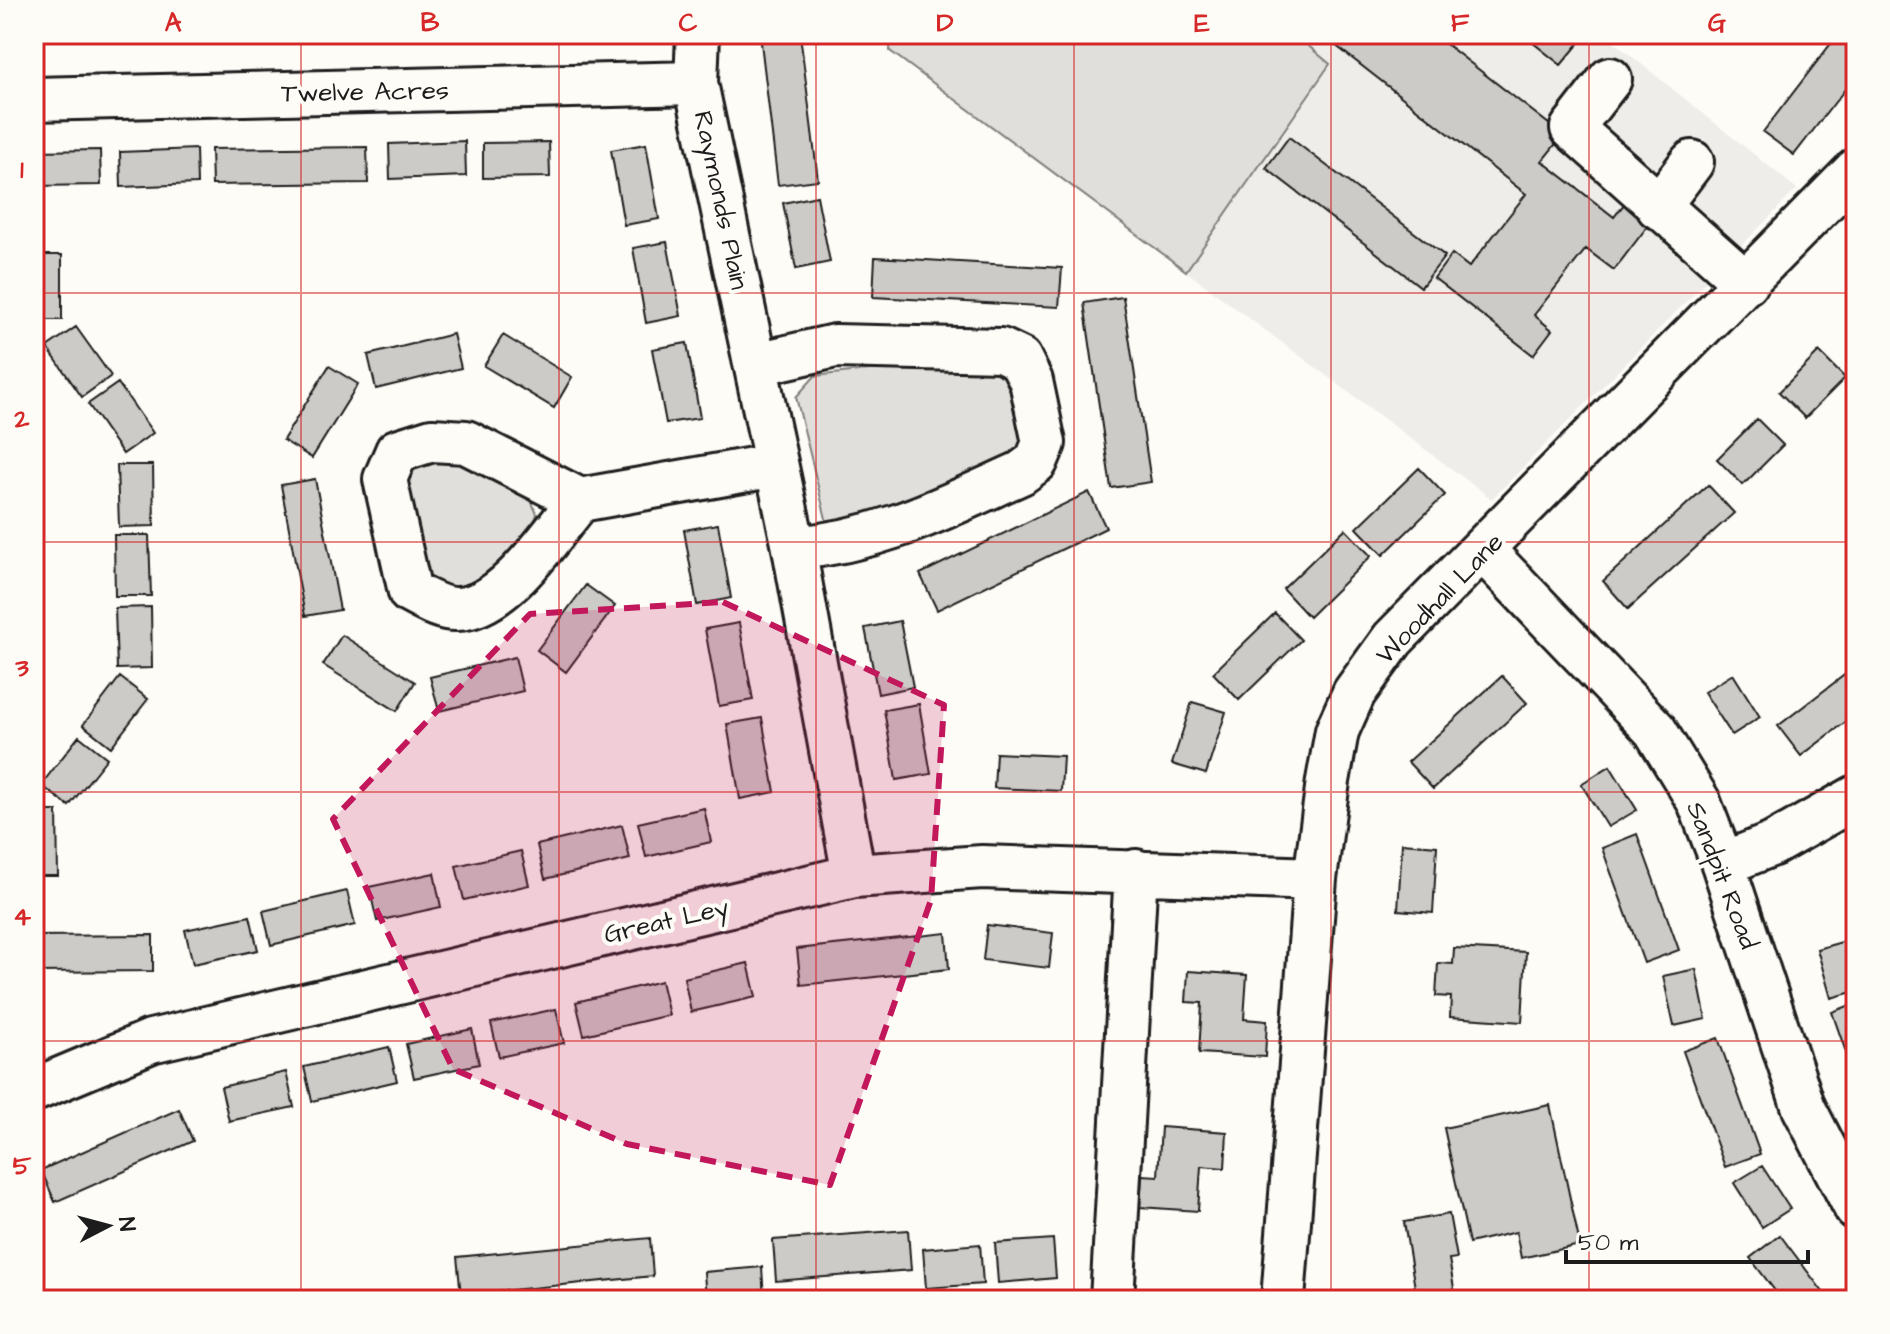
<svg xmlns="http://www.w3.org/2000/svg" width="1890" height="1334" viewBox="0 0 1890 1334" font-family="'Architects Daughter',sans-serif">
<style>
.built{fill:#eeede9}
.green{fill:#e0dfdb;stroke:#7e7e7c;stroke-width:2}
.building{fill:#cccbc8;stroke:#1c1c1c;stroke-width:2}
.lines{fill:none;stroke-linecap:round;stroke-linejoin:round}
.minor-casing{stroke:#1c1c1c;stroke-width:48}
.minor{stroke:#fdfcf7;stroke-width:42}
.marked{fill:#c2185b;fill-opacity:0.2;stroke:#c2185b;stroke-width:6;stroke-dasharray:16 10;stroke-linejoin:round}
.grid{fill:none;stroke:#d62828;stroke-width:2;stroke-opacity:0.55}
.labels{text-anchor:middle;stroke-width:8;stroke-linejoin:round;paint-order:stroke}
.street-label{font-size:26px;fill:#1c1c1c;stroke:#fdfcf7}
.neatline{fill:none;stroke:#d62828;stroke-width:3}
.grid-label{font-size:26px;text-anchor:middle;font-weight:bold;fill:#d62828}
</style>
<rect width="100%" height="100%" fill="#fdfcf7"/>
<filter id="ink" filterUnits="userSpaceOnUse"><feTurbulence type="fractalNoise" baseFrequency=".0125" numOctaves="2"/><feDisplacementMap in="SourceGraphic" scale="16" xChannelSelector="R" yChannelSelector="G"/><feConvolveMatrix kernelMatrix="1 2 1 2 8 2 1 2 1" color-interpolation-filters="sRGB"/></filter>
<g filter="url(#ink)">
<path class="built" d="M891,34H1604L1797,189L1492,499L890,51Z"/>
<path class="green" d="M891,34H1294L1330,64L1186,271L890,51Z
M1012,354L1032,447L863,530L828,527L796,397L815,376Z
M454,454L525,487L537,514L526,550L478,590L451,591L424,580L404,483L420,460Z"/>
<path class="building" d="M760,34H800L818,180L778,185Z
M1321,34H1433L1563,135L1542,161L1614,217L1625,203L1650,223L1614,270L1586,249L1534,315L1552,330L1533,355L1434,278L1452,254L1469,267L1526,194Z
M1522,34H1585L1586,35L1561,65Z
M1836,37L1856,53V75L1794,155L1763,132Z
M1289,137L1445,256L1421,287L1266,168Z
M465,141L466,176L390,179L389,144Z
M549,142L550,177L483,178V143Z
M646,144L659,219L624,225L611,150Z
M367,147L368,183L212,185L211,149Z
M196,149L197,184L121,187L120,152Z
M100,150L101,185L34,186V151Z
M817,196L830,262L796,269L783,203Z
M667,242L681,316L646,323L633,248Z
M34,255H62V320H34Z
M875,257L1062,268L1059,307L873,297Z
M1123,297L1151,482L1111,488L1084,303Z
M1856,310V328L1847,319Z
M76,327L111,376L82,397L47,347Z
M453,334L461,368L376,389L368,355Z
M503,335L572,377L554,408L484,366Z
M687,343L700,418L666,423L652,349Z
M1819,352L1845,378L1805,418L1779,392Z
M329,366L358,384L312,458L283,440Z
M118,383L153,433L123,454L88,404Z
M1757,419L1783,445L1743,485L1717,459Z
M117,465H153L154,526L119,527Z
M1419,468L1445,495L1383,555L1357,528Z
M315,479L340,610L305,616L281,485Z
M1708,485L1734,513L1628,609L1603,581Z
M1089,492L1106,528L937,610L920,574Z
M718,524L731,598L697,605L684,530Z
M1345,529L1371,556L1309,617L1283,589Z
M114,535H149L151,596H115Z
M586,585L615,606L566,672L537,650Z
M151,607L152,668L117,669L115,608Z
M1275,613L1301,640L1239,700L1213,673Z
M900,621L913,687L878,694L865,628Z
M739,623L753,700L719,706L705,629Z
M342,635L415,682L397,711L323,665Z
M515,657L523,691L439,711L430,677Z
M1856,666V714L1801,756L1778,726Z
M1733,674L1760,717L1732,735L1704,692Z
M1502,676L1527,703L1433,789L1408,762Z
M120,677L148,699L111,747L83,725Z
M1192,702L1226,712L1206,774L1172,764Z
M919,704L931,774L896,780L884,710Z
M762,718L775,792L740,799L727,724Z
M79,736L107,758L69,806L41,785Z
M996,753L1063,756L1061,791L994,788Z
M1610,766L1637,810L1608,827L1581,784Z
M704,808L711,842L646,857L638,823Z
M34,811H57L58,876H34Z
M622,825L630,859L545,879L537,845Z
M1637,834L1679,950L1644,963L1602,848Z
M1402,843L1437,846L1433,913L1398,910Z
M521,851L529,885L464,900L456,866Z
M434,873L441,907L377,921L369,887Z
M347,891L355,925L271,945L263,911Z
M250,916L258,950L193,964L185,930Z
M987,925L1053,933L1049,968L983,960Z
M946,933L949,969L801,985L797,949Z
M153,935V971L34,972V936Z
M1849,940L1856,965V991L1831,998L1817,949Z
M1454,948L1526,952L1522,1022L1450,1017L1451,997L1436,996L1438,963L1453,964Z
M748,963L756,997L691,1012L684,978Z
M1696,969L1706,1019L1674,1026L1663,976Z
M1188,971L1247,975L1244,1019L1267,1021L1265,1057L1199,1053L1202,1003L1186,1002Z
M661,981L669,1015L584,1035L576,1002Z
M1856,1003V1081L1832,1012Z
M556,1009L564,1043L499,1057L491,1023Z
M472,1029L479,1064L414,1078L406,1044Z
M1718,1038L1760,1154L1725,1167L1683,1051Z
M389,1047L397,1081L312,1101L304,1067Z
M286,1072L294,1107L229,1121L221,1087Z
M1550,1105L1580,1245L1521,1258L1516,1232L1469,1243L1444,1128Z
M179,1109L193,1141L55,1202L41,1170Z
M1161,1127L1227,1132L1225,1168L1201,1166L1198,1211L1140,1207L1142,1175L1158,1176Z
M1762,1166L1790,1209L1762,1227L1734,1183Z
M1449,1214L1457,1258L1449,1259L1456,1300H1417L1404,1222Z
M908,1230L911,1270L776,1281L773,1240Z
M1780,1235L1829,1300H1782L1750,1258Z
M650,1238L653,1276L461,1295L457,1257Z
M1053,1239L1056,1278L998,1283L995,1243Z
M980,1244L983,1284L926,1288L923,1249Z
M762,1267L764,1300H706L704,1272Z
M440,1295V1300H408Z"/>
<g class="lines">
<defs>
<path id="minor" d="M698,34L696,83L794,548L854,876
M1610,79L1572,128L1746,283
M34,99L696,83
M1658,207L1692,162
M757,364L835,346L1001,350L1020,359L1031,381L1044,443L1036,462L1021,473C943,508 881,541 794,548
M580,500C551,534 505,608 457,609C441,610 424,599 410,592L385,479L397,451L432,440L466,442L580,500L776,465
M1483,550L1655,730L1699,802L1723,864L1804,1108L1856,1209
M1723,864L1773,844L1856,797
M34,1090L151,1041L854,876L982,867L1315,879
M1112,1300L1136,871
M1283,1300L1315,879L1328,781L1337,731L1354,693L1393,639L1856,170"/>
</defs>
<use href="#minor" class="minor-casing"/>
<use href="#minor" class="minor"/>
</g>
</g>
<path class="marked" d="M723,602L944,705L931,900L830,1185L627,1144L453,1069L333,819L530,614Z"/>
<path class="grid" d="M301,34V1300M559,34V1300M816,34V1300M1074,34V1300M1331,34V1300M1589,34V1300M34,293H1856M34,542H1856M34,792H1856M34,1041H1856"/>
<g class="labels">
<g class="street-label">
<text transform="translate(365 91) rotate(-1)" y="9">Twelve Acres</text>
<text transform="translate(722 200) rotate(78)" y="9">Raymonds Plain</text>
<text transform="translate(1439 598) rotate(-46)" y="9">Woodhall Lane</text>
<text transform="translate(1723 875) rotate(69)" y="9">Sandpit Road</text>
<text transform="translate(666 920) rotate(-13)" y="9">Great Ley</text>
</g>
</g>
<rect width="1890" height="1334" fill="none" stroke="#fdfcf7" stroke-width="88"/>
<g transform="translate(108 1226) rotate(84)" stroke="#fdfcf7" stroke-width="6" paint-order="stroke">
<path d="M0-6L14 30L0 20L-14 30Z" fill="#1c1c1c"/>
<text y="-12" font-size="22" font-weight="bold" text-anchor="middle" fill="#1c1c1c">N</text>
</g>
<path d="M1566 1250v12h242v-12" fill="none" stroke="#1c1c1c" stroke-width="4"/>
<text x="1578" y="1250" font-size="24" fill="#1c1c1c" stroke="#fdfcf7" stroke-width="6" paint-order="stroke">50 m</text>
<rect x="44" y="44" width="1802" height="1246" class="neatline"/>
<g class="grid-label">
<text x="173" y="31">A</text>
<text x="430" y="31">B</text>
<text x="688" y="31">C</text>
<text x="945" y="31">D</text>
<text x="1202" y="31">E</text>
<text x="1460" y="31">F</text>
<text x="1717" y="31">G</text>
<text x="22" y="178">1</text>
<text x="22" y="427">2</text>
<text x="22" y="676">3</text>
<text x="22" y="925">4</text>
<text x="22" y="1174">5</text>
</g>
</svg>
